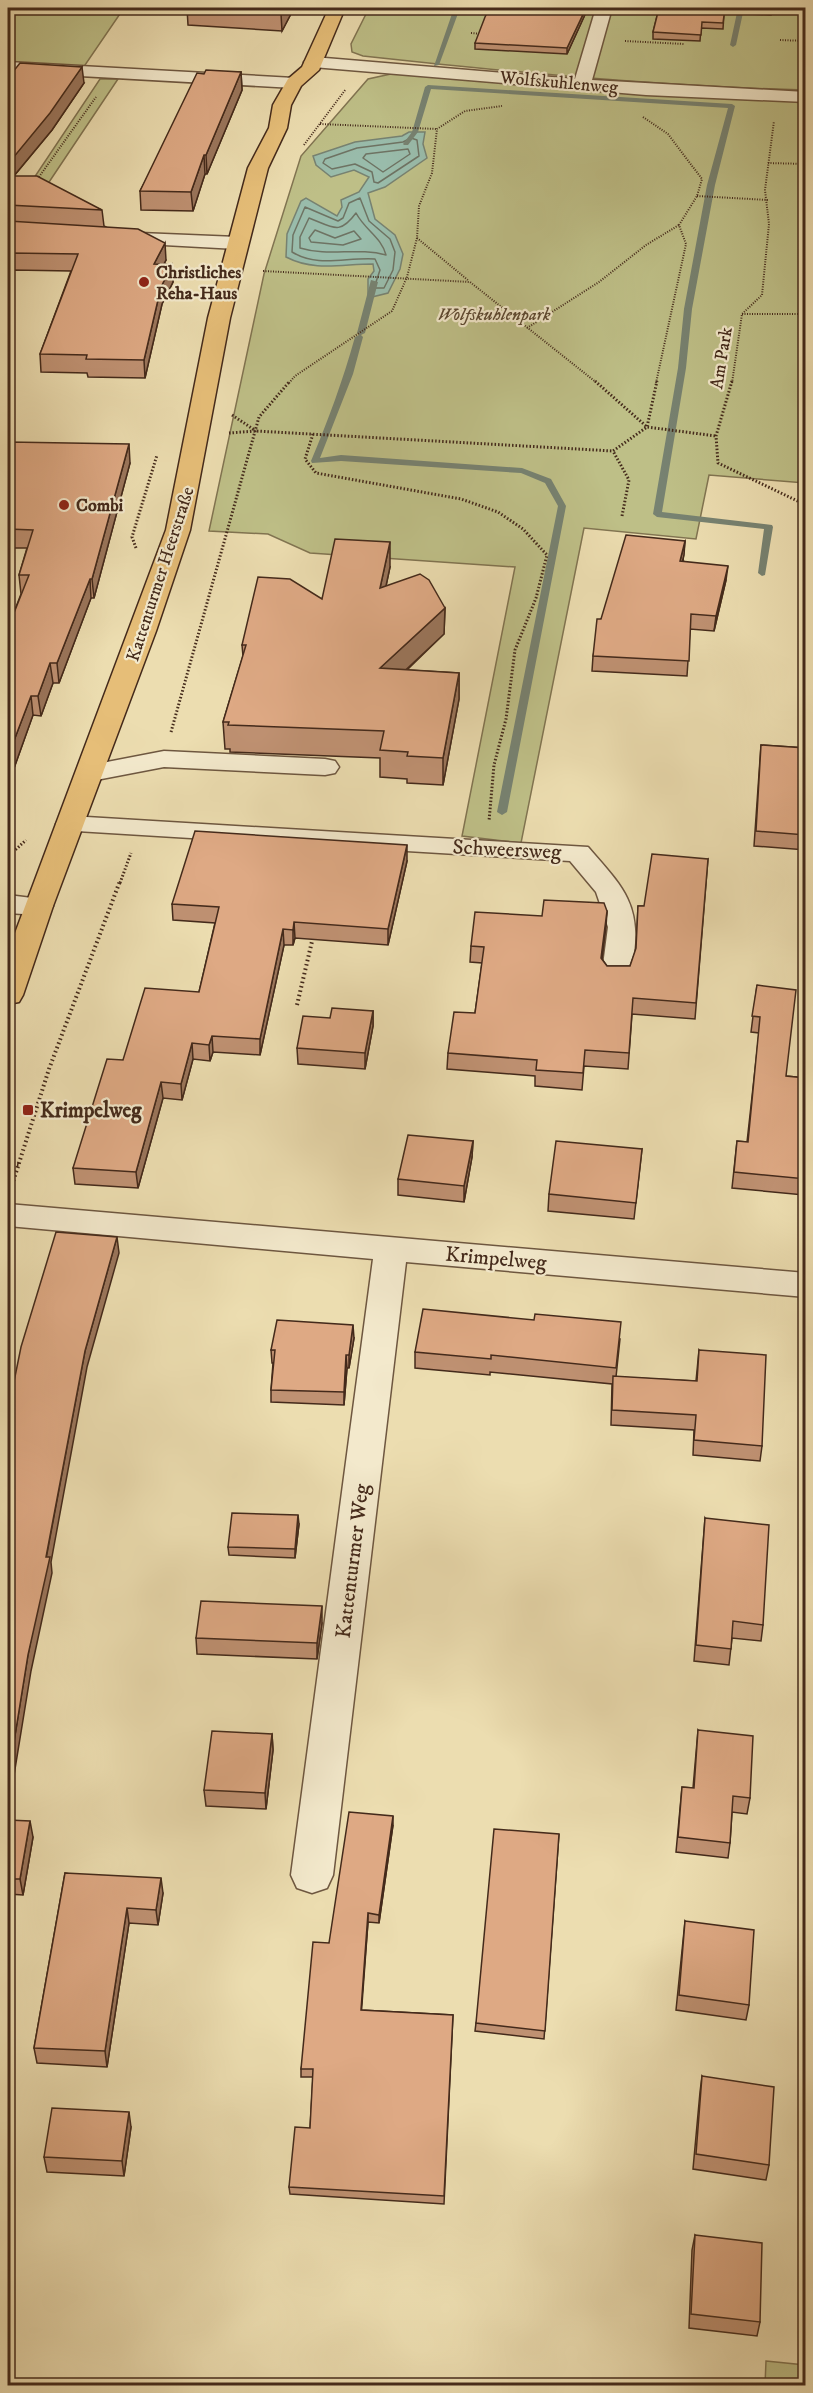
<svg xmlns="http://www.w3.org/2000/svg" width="813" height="2393" viewBox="0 0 813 2393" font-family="'IM FELL DW Pica',serif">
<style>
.green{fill:#bebf87;stroke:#817451;stroke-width:1.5}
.water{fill:#99bcab;stroke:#778271;stroke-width:1.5}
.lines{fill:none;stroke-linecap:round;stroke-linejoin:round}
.shore{stroke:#6e7363;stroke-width:1.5}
.stream{fill:#778271;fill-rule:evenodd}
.minor-casing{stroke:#6e5740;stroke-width:3}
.major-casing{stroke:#442a1b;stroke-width:3}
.path-far2{stroke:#442a1b;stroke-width:2;stroke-dasharray:1 1.5;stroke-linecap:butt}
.path-far1{stroke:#442a1b;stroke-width:3;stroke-dasharray:1.5 2;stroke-linecap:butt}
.path{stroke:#442a1b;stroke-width:4;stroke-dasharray:1.5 3;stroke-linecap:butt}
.minor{fill:#f3e9cc;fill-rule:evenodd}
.major{fill:#e6be78;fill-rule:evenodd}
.wall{fill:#bf9172;stroke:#442a1b;stroke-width:1.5}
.shaded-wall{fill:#9b765c;stroke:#442a1b;stroke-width:1.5}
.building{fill:#dea984;stroke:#442a1b;stroke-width:1.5}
.poi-dot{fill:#8f2418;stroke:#f3e9cc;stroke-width:2}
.labels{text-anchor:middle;stroke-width:4.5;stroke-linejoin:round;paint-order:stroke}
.far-street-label{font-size:18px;fill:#442a1b;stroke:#f3e9cc}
.far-poi-label{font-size:18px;font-weight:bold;fill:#442a1b;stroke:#f3e9cc;text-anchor:start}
.far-park-label{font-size:18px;font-style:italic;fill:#5c4831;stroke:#f3e9cc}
.street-label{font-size:21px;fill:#442a1b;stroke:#f3e9cc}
.poi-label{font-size:21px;font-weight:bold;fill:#442a1b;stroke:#f3e9cc;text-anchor:start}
</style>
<rect width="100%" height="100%" fill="#ecddb0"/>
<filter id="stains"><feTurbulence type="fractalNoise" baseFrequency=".00333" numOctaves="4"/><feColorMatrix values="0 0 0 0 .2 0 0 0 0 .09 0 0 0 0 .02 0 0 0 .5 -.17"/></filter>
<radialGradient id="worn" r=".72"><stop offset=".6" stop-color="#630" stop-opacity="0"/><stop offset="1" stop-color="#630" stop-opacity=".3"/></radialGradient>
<path class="green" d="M8,8H124L83,68L8,63Z
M369,8H805V90C657,86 510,72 363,56L352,52L351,44Z
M400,72L647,95L805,102V483L709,475L696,539L584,528L521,843L462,836L515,567L310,553L268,534L209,531L264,274L301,156L368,79Z
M100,79H118L27,215L8,208L34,178Z
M766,2361L805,2365V2385H765Z"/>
<path class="water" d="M409,132H425L423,144L427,158L385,187L368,193L375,219L395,235L403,254L400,269L388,293L368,298V279L374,271L373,264C342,264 315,272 286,257L287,234L301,201L306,198L337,216L342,207L341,200L359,192L369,177L354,170L331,177L316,165L313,156L355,142L402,136Z"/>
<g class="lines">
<path class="shore" d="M411,138L417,140L419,156L378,183L374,182L372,172L355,164L332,169L323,163L325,159L357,148L403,142Z
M408,149L410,154L383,172L363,158L366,154Z
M360,198L369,221L390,239L395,252L393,270L384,288H374L380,270L375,259C346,257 318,268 292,252L293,235L305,207L338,221L343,218L349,203Z
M356,213C365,230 382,238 386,255C357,247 329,257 300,248V237L309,218C333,227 339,236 356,213Z
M315,230L335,238L354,231L361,239L343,245L311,242L309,238Z"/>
<path class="stream" d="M454,8H460L439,65L434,66Z
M738,8H744L736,45L733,47L730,45Z
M428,85L732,104L735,106L715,185L692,309L686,368L662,512L772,525L773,527L765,575L762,576L758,573L764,529L657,517L653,514L678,368L684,309L707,185L728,108L431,89L418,132L408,145H404L403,144L412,132L425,87Z
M371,280L378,282L365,333L361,335L363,337L353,374L320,458L341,455L522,468L551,479L566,506L507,812L502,815L497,812L558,506L545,483L521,473L341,461L312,463L311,461C328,421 343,380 355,337L359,335L357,333Z"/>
<defs>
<path id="minor" d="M596,8H612L592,80L806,92V102L646,95L313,67L304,62L313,57L575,79Z
M8,62L294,78L303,83L294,88L8,72Z
M116,232L237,237L244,239L247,243L244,247L237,249L109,242L106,238L109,234Z
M164,751L325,759L335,761L339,767L335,773L325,775L164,767L91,781L81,779L77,773L81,767Z
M70,816L588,847C619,883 641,902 634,953C633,963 633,971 628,980L617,982L606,980L602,973L608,927L596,892L570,861L60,830L56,824L60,818Z
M8,895L48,900L53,906L48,912L38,915L8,913Z
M8,1204L806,1273V1297L406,1262L333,1875L327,1888L312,1893L297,1888L291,1875L373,1259L8,1226Z"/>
<path id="major" d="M329,8H345L319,70L301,86L291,105L287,128L268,168L230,318L190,530L156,631L53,906L23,995L19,1002L8,1004V952L166,530L208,318L248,168L269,128L273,105L288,79L302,67Z"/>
</defs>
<use href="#minor" class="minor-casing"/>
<use href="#major" class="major-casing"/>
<path class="path-far2" d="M471,33L483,34
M780,40L806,41
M625,41L684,44
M643,117L668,134L702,179L697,196L679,225L686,244L656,383
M320,124L437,129
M304,145L346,89
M768,163L806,164
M36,181L96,97
M697,196L768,200
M417,238L469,281
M263,271L470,282L597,383
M742,314H806
M527,328L599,282L646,245L679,225
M289,383L295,376L392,311L407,277L417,238L419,206L432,173L437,129L465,111L502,106
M732,383L742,314L762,295L769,224L765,190L774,121"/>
<path class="path-far1" d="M595,381L647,427L716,436
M732,381L716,436L718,463L806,505
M232,415L256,431
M229,433L256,431L613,451
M313,434L305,459L316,473L461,499L498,512L523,529L547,555L536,598L515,650L506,719L494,765L489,821
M622,516L629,480L613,451L647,427L657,381
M136,548L132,537L157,455
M171,732L259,417L290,381
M8,865L12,853L26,840
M120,883L131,853"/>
<path class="path" d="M297,1005L313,937
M8,1164L19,1165
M12,1185L49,1069L120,881"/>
<use href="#minor" class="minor"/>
<use href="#major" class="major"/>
</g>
<path class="wall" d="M187,8H294L282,31L188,25Z
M588,8L567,54L475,49V43Z
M659,8H772L771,15L724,13L723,29L701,28L700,41L653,39V32Z
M241,72L242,90L207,174H205L193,211L141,210L140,191L204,74Z
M8,78L84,83L52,130L14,176L102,210L104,226L166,260L164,264L172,265L173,282L162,304L145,378L88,377L87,373L41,372L40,354L71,271L13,270L8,281Z
M8,442L130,463L94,598H91L59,683H53L41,716L33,715L13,771H10L8,777V628L21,594L19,575L27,548H8Z
M685,541L683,561L726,580L714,631L690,629L687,676L592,671L593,656L601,619Z
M390,567L386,586L445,608L444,634L407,670L459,673V699L443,785L407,783V779L380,777V758L230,752V749H225L223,722L243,656L242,645L322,599Z
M806,649V735H802Z
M761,745L806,748V850L754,846Z
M708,859L695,1019L632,1014L628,1069L584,1066L582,1090L535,1086V1076L447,1069L448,1053L475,1013L482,963L470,962L471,946L542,916L607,911L602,959L607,966H630L636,950L638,906H644Z
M407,861L388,945L295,938L293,945H284L260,1055L213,1052L210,1061L193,1059L182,1100L163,1098L138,1188L75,1184L73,1168L123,1060L199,992L215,923L173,920L172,904Z
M757,985L786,1076L806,1078V1187L804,1195L732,1188L737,1141L747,1142L759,1033L751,1032Z
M373,1011V1026L365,1069L298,1064L297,1048L330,1018Z
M473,1141L472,1157L464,1202L398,1195V1179Z
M642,1149L634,1219L548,1211L549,1194Z
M354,1338L349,1368H347L344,1405L271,1402V1390L273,1363H272L271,1350Z
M620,1339L616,1377L696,1381L699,1350L762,1446L760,1461L693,1455L694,1430L611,1425L612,1384L490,1372V1375L415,1368V1352Z
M705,1518L763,1625L761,1641L732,1638L729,1665L694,1661Z
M299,1524L295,1558L229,1555L228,1547Z
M322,1623L317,1659L197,1654L196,1638Z
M698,1730L750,1798L747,1814L732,1812L730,1843L728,1858L676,1852L682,1787L693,1788Z
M272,1734L273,1750L266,1809L206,1806L204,1790Z
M8,1820L33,1837L23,1895L8,1894Z
M393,1825L379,1923L368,1922L361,2010L453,2015L444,2204L290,2194L289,2187L310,2128L313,2077H301V2069L329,1943Z
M559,1834L544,2039L475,2031L476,2023Z
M65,1873L163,1893L158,1925L129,1923L107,2067L37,2063L34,2048Z
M685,1921L749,2005L746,2020L676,2010Z
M702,2076L769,2165L766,2180L693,2169L700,2092Z
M131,2127L124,2176L47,2172L44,2157Z
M695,2235L760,2322L757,2336L689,2328L692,2250Z"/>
<path class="shaded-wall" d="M285,8H294L282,31L281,14Z
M586,8H588L567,54V48Z
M82,67L84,83L52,130L8,183V164Z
M241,72L242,90L207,174L206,155Z
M204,155L205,174L193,211L191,192Z
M165,243L166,260L155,281L154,264Z
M11,253L13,270L8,281V260Z
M172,265L173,282L162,304L145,378L144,360L161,287Z
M129,444L130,463L94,598L92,579Z
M685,541L684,555L679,575L680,561Z
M390,542V567L380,614V588Z
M728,566L726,580L714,631L716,616Z
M90,579L91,598L59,683L57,663Z
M445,608L444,634L380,694V668Z
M50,663L53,683L41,716L38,696Z
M459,673V699L443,785V758Z
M31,696L33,715L13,771L10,751Z
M8,751L10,771L8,777Z
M407,845V861L388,945V929Z
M607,911L606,927L600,974L601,958Z
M294,922L295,938L293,945V930Z
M283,929L284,945L260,1055V1039Z
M373,1011V1026L365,1069V1053Z
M212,1036L213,1052L210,1061L209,1045Z
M192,1043L193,1059L182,1100L181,1084Z
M161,1082L163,1098L138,1188L136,1172Z
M473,1141L472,1157L464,1202V1186Z
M117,1237L119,1253L87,1367L51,1562L52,1573L31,1671L8,1812V1779L28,1655L85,1351Z
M353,1325L354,1338L349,1368V1355Z
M346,1355L347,1368L344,1405V1392Z
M298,1515L299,1524L295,1558V1549Z
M322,1606V1623L317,1659V1643Z
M272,1734L273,1750L266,1809L265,1793Z
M393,1816V1825L379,1923V1915Z
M30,1821L33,1837L23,1895L20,1879Z
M161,1878L163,1893L158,1925L156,1910Z
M127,1908L129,1923L107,2067L105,2051Z
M368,1913V1922L361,2018V2010Z
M129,2112L131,2127L124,2176L122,2161Z"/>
<path class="building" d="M187,8H285L281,14Z
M490,8H586L567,48L475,43L485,17Z
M659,8H725L723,23L702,22L701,35L653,32Z
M20,63L82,67L50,113L8,164V78Z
M206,70L241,72L206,155H204L191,192L140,191L197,73L204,74Z
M8,176H37L102,210L8,205Z
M8,221L138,229L165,243L154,264L172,265L161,287L144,360L86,359L87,355L40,354L78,254L11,253L8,260Z
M8,442L129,444L92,579H90L57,663H50L38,696H31L10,751H8V628L29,575H19L33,530L8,529Z
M626,535L685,541L680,561L728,566L716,616L691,614L689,661L593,656L597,619H601Z
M335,539L390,542L380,588L420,574L429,580L445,608L380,668L459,673L443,758L407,756L408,752L380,750L384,731L228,725L229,722H223L246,645H242L258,577L290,579L322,599Z
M806,674V723H804Z
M761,745L806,748V835L756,831Z
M195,831L407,845L388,929L294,922L293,930L283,929L260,1039L212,1036L209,1045L192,1043L181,1084L161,1082L136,1172L73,1168L107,1059L123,1060L145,988L199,992L219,907L172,904Z
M652,854L708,859L696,1003L633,998L629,1053L585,1050L583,1073L536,1070L537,1060L448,1053L454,1012L475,1013L484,947L471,946L475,912L542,916L544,900L604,903L607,911L601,958L607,966H630L636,948L638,906H644Z
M757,985L796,990L786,1076L806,1078V1179L734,1172L737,1141L748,1142L760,1017L752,1016Z
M332,1008L373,1011L365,1053L297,1048L303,1016L330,1018Z
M408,1135L473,1141L464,1186L398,1179Z
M556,1141L642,1149L636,1203L549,1194Z
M56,1232L117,1237L85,1351L46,1557H50L28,1655L8,1779V1411L21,1347Z
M423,1309L534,1320L535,1314L621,1322L616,1368L491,1355V1359L415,1352Z
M277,1320L353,1325L349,1355H346L344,1392L271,1390L275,1350H271Z
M699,1350L766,1355L762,1446L694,1440L696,1415L612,1410L613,1376L697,1381Z
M232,1513L298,1515L295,1549L228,1547Z
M705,1518L769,1525L763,1625L733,1621L731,1649L696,1645Z
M201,1601L322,1606L317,1643L196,1638Z
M698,1730L753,1736L750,1798L733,1796L730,1843L678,1837L682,1787L694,1788Z
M212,1731L272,1734L265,1793L204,1790Z
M349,1812L393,1816L379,1915L368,1913L361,2010L453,2015L444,2196L289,2187L295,2127L310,2128L313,2069H301L313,1942L329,1943Z
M8,1820L30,1821L20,1879H8Z
M494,1829L559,1834L545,2031L476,2023Z
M65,1873L161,1878L156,1910L127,1908L105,2051L34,2048Z
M685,1921L754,1930L749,2005L679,1995Z
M702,2076L774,2087L769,2165L696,2154Z
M52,2108L129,2112L122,2161L44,2157Z
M695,2235L762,2243L760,2322L691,2314Z"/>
<g class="poi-dot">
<circle cx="144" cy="282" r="6"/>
<circle cx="64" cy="505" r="6"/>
<rect x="22" y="1104" width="12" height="12" rx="3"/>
</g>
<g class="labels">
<g class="far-street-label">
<text transform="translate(559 82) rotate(5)" y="6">Wolfskuhlenweg</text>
<text transform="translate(721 358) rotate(-81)" y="6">Am Park</text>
<text transform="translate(160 574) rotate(-72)" y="6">Kattenturmer Heerstraße</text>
</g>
<g class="far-poi-label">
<text x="156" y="278">Christliches<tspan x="156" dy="21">Reha-Haus</tspan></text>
<text x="76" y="511">Combi</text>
</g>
<g class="far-park-label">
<text x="494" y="320">Wolfskuhlenpark</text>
</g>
<g class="street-label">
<text transform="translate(507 849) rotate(3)" y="7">Schweersweg</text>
<text transform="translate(496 1258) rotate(5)" y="7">Krimpelweg</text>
<text transform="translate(352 1561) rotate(-83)" y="7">Kattenturmer Weg</text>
</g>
<g class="poi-label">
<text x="40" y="1117">Krimpelweg</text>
</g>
</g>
<rect width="813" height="2393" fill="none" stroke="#ecddb0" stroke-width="30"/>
<rect x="9" y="9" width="795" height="2375" fill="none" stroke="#442a1b" stroke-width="3"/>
<rect x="15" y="15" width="783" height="2363" fill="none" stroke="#442a1b" stroke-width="1.5"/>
<rect width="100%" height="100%" filter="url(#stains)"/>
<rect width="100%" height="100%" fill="url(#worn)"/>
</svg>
